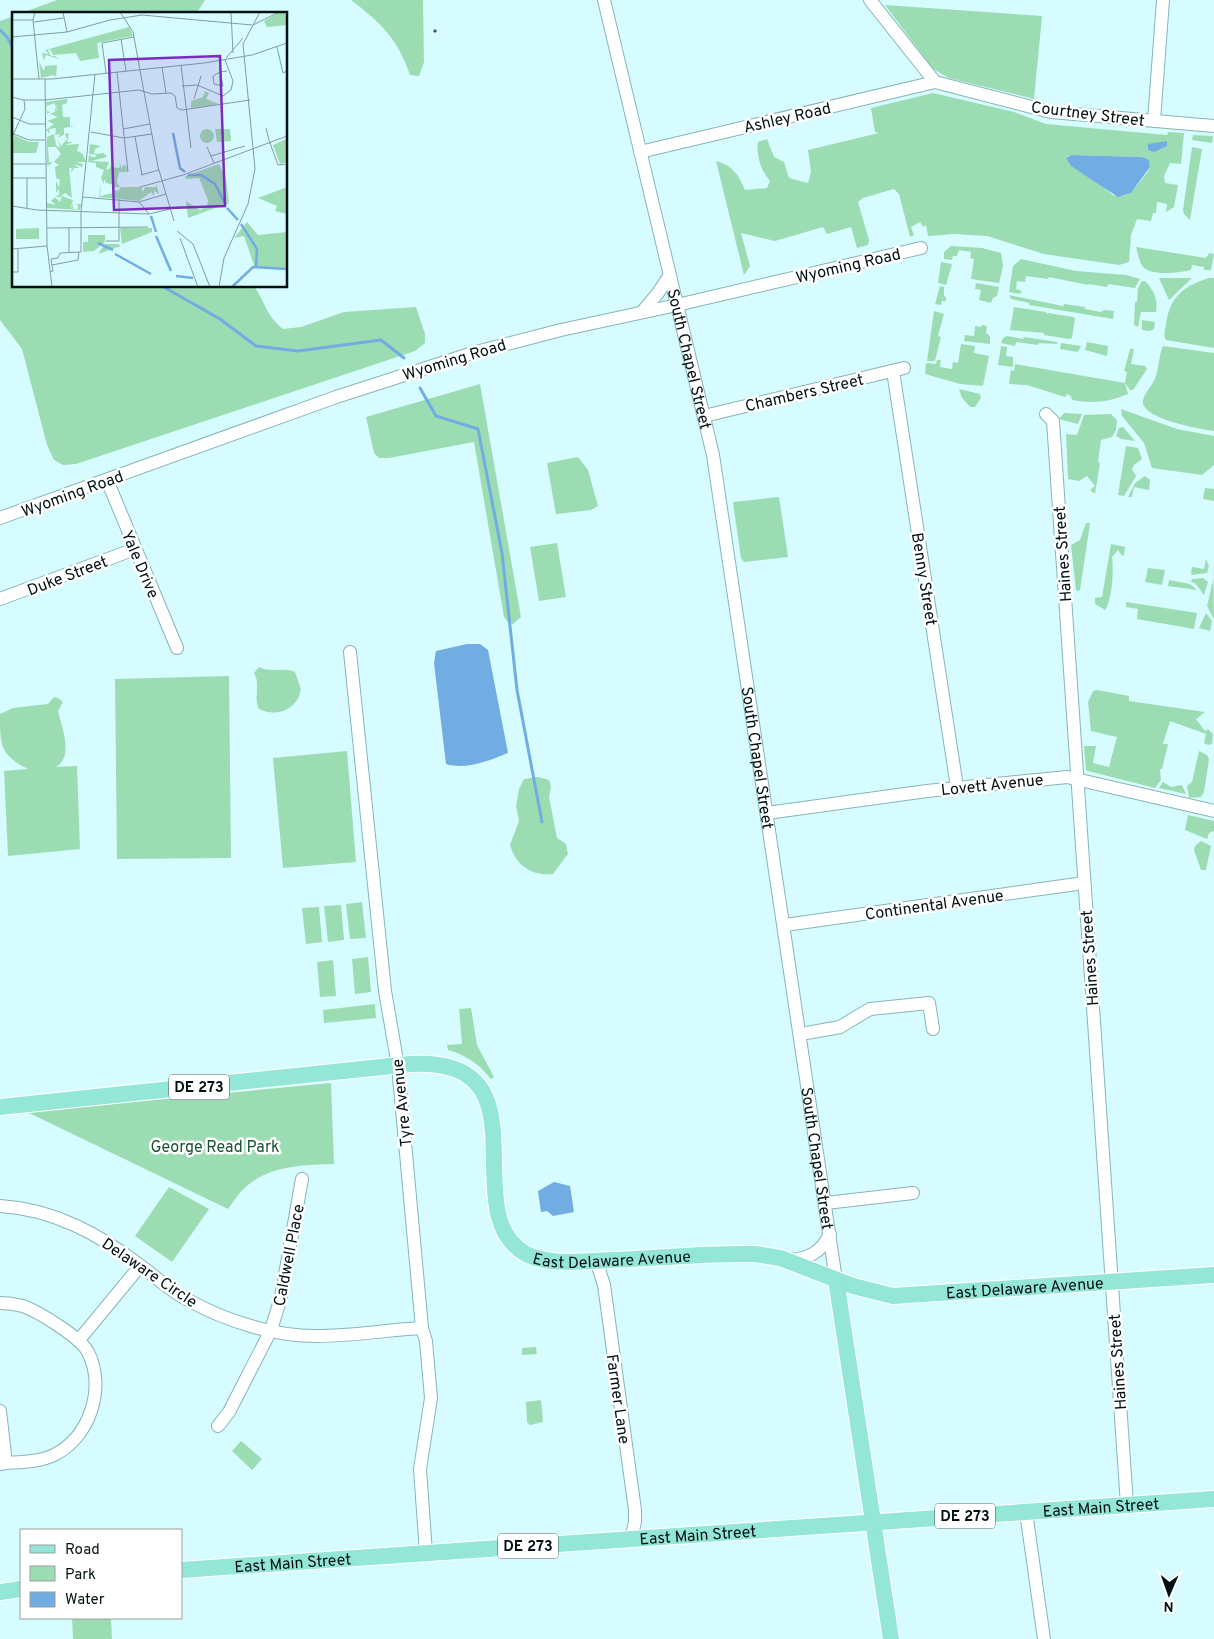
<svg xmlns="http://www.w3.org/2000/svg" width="1214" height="1639" viewBox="0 0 1214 1639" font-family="Overpass,sans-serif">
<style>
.green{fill:#9cdcb2;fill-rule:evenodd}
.water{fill:#71ace3}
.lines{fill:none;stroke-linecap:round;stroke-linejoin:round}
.stream{stroke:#71ace3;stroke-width:3}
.minor-casing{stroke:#86b5b8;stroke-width:14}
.major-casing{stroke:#fff;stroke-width:18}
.minor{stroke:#fff;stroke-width:12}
.major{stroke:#94e6d7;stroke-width:16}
.rail{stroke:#405658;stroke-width:3;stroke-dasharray:10 5;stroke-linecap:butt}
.labels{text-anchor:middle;stroke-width:5;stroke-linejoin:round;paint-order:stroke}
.shield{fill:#fff;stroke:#4d5858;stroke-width:1}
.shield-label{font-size:15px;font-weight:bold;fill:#011011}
.street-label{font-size:16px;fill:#011011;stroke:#fff}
.park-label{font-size:16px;fill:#195132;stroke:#fff}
.inset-river{fill:none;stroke:#71ace3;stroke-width:2.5}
.inset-road{fill:none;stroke:#819ea0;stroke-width:1}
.view{fill:#7b2cbf;fill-opacity:0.15;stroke:#7b2cbf;stroke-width:2.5}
.inset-edge{fill:none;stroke:#011011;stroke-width:2.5}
</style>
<rect width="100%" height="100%" fill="#d6fcff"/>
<path class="green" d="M57,0H205L196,14H19Z
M351,0H423L424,62L419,76L410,75C398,39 381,23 351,0Z
M885,5L1042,16L1034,99L949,78L933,69Z
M14,16V286H254C266,304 266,315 283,329L301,327L344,312L416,307L425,334V343L415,351L76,464L63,465L54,460L47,445L22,349L0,320V21Z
M933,93L1014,112L1046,124L1167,135L1168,132L1184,133L1181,164L1170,163L1164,176L1165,183L1178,185L1174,207L1166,212L1167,204L1157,202L1156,213H1153L1151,221L1137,219L1131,235L1129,262L1119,265L1044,254L987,236L954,234L928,236L926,225L923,227L920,222L911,227L914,235L910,237L899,194L894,189L863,198L858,202L869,240L868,245L857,248L851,227L827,234L823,227L775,241L741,233L750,266L744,275L716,161C732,165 739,175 745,190L767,188L770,181C761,171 756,155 758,142L767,139L774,157L784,162L789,178L808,183L811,172L808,150L879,133L875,132L871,108ZM1071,155L1142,157L1150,163V167C1148,172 1146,174 1143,178C1133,190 1130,199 1113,195L1066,157Z
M1193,135L1213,136L1212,143L1192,140Z
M1192,147L1202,149L1190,220L1184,214L1183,210Z
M951,246L982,248L1001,253L1003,266L999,283L971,279L974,259L970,258L971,252L959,250L957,256H953L952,260L944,259V252Z
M1136,247L1206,258L1209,253L1214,254L1211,270H1204V267L1192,265L1191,270C1180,273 1151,276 1143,267C1139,262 1138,253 1136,247Z
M1021,259L1076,271L1126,275L1140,279L1135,288L1108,284L1107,287L1089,284L1088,285L1049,277L1048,279L1026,276L1025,282L1017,281L1016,289L1022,291L1020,294L1009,292L1013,266Z
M941,262L952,264L946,285L938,283Z
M1159,278H1192L1169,300Z
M1209,278H1214V348L1166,340C1163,335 1165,330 1166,324C1170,297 1183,286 1209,278Z
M1142,281H1145C1154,290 1158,300 1156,312H1141L1138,327L1134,325L1135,302H1137L1138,288Z
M976,283L999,287L997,296L993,298L991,303L979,300L981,290L975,289Z
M940,286L944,287V296L946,297V301H942L941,305L935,304Z
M1009,295L1063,306L1064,304L1085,307V309L1101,312L1104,310L1114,311L1113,319L1029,305V303L1011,299Z
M1014,307L1046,312L1047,314L1048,313L1073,317L1075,318L1072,338L1069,339L1044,335V333L1010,330Z
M934,311L944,314L938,336L941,337L935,361H927Z
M1142,320L1155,322L1154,329L1150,331L1142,330Z
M982,325L987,326L986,333L990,336V344L964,341L965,335L974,336L975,326L981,327Z
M1007,336L1023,339L1024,337L1057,342V344L1039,343L1038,345L1016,342L1015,346L1001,343L1003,338Z
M1087,342L1108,346L1107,356L1085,350Z
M1061,343L1081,346L1078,352L1060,349Z
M961,344L975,346L974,353L989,356L983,386L960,384L925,374L926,363L936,364L937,360H941L940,367L952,369L953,362L958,363Z
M1001,346L1007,347L1006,356L1013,357V367L998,365Z
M1163,346L1214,353V431C1201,429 1139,419 1143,400C1145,392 1153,385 1156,376C1159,367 1159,355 1163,346Z
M1130,349H1134L1131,364L1145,366L1147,369L1133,390H1130L1125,383L1128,394C1109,402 1093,404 1072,400L1071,396L1067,394L1065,397L1027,385L1009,384L1011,370L1014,371L1015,364L1125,383L1127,372L1124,371Z
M480,384L521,617L513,624L508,622L504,617L474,442L389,458H379L374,453L366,417Z
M959,389L980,394L981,398L975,407H970L962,398Z
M1121,409L1177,429L1214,436V465L1202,475L1152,468L1144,443L1122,416Z
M1064,413L1080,414H1082L1078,424L1059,419Z
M1111,414L1117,420L1116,430L1112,437L1101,440L1098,462L1100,463L1095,494L1090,490L1095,486L1087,476L1079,481L1068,479L1066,434L1077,435L1084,415Z
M1123,427L1135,441L1121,439L1116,436L1119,428Z
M1126,446L1138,448L1142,459L1134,465L1132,469L1136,476L1124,496L1118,495Z
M578,457L588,470L598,506L591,510L556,514L547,463Z
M1145,476L1150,480L1149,490L1134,487L1132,497H1128L1135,483Z
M1205,488L1214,489V501L1203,499Z
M779,497L788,557L744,562L741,558L733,502Z
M1086,523H1090L1080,590L1078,591L1076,590L1071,545L1080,540Z
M557,543L566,597L539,601L530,547Z
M1111,544L1125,547L1124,555L1122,556L1118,550L1112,557C1114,569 1112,601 1105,610L1095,604V598L1102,597Z
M1206,559L1209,566L1207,573L1191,575L1192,567L1204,569Z
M1213,560L1214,619L1207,606L1213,580Z
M1148,568L1165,570L1162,585L1145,582Z
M1203,578L1208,582L1204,595L1195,583L1191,582L1192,579Z
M1169,580L1190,584L1197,590L1168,586Z
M1126,602L1197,613L1194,629L1137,619L1138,609L1126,607Z
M1206,613L1212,621L1210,631L1199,628Z
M259,667C270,673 283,667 295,672L301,689C298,709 277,718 259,709C253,698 261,684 254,673Z
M229,676L231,858L117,859L115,679Z
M1097,690L1129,696V701L1205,712L1196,719L1205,731L1208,729L1213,734L1212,744L1208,745L1204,743L1206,734L1170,721L1163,744H1168L1162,769H1160L1161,780L1155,788L1088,771L1086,770L1084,746H1096L1093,763L1109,767L1117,737L1091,731L1088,702L1093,691Z
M54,697L58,698L63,702L58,711C62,728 74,756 56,767L77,766L80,849L8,856L4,771L28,769C0,755 0,745 0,714L13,708L48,704Z
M347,751L356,862L283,868L273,758Z
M1199,751L1207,755L1209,759L1204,792L1201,797L1189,798L1187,786L1192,782Z
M538,777L549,780L551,786L549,797L557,838L566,844L568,854L553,874C532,876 516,866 510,845L519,821L516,806L519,789L524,779Z
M1163,782L1171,787L1182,785L1186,794L1159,788Z
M1188,815L1214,821V831L1209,833L1207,839L1185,830Z
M1201,841L1211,846L1206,870H1201L1194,850L1195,846Z
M362,902L366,938L350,939L346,904Z
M341,905L344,940L328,942L324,906Z
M319,907L322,942L306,944L302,908Z
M368,957L371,992L355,994L352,959Z
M333,960L336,996L320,997L317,962Z
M375,1004L376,1018L324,1023L323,1010Z
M471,1008L477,1045L494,1077L491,1079C479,1064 466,1055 448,1050L447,1045L462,1044L459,1009Z
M331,1083L334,1164C305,1165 272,1165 248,1185C240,1191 234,1201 228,1209L27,1112Z
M169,1187L209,1209L172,1262L135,1236Z
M536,1347L537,1354L522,1355V1348Z
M541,1400L543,1422L530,1425L527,1422L526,1402Z
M241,1441L262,1459L252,1470L232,1451Z
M72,1618H111L112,1639H73Z"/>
<path class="water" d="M1167,141V146L1154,152L1148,150V144Z
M1071,155L1142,157L1149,160L1150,167L1131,193L1118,197L1071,166L1066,158Z
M467,644H480L488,650L508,753C488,761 467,770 446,764L434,663L436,651Z
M554,1182L570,1186L574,1212L553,1216L547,1211L541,1212L538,1191Z"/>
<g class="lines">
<path class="stream" d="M0,30L7,37L14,50
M162,286L220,319L256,346L298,351L381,340L404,358
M420,388L436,416L478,429L502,553L517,690L542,822"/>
<defs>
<g id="minor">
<path id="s1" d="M604,0L713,455L836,1280"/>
<path d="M870,0L935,82"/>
<path d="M1154,121L1163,0"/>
<path d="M640,152L935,82L1051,112L1214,126"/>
<path d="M642,312L658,293L670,275"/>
<path d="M893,371L957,787"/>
<path d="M1046,414L1053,421L1127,1505"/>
<path d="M704,416L904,368"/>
<path d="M107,480L177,648"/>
<path d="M0,518L336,397L476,352L561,330L677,305L921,248"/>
<path d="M0,599L135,549"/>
<path d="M350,652L385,991L398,1066L422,1328L426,1341L431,1398L420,1469L426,1553"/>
<path d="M767,813L927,791L1067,777L1214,811"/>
<path d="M785,925L1084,883"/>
<path d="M801,1034L840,1027L870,1009L929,1003L933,1029"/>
<path d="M826,1203L913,1193"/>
<path d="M0,1206C53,1209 99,1234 141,1266C157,1278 172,1292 190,1301C226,1321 274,1336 316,1336C351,1336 387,1330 422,1328"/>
<path d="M596,1260L604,1285L635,1510V1522L631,1539"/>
<path d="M788,1260C808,1259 821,1253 830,1234"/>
<path d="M0,1303C8,1303 15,1304 23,1306C39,1312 80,1337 88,1352C106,1388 90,1437 54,1455C40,1462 21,1462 6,1463"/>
<path d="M79,1340L140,1266"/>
<path d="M0,1411L6,1463L0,1464"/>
<path d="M218,1426L229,1412L271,1330L281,1297L302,1179"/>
<path d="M1026,1512L1044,1639"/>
</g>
<g id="major">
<path id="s2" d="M0,1107L410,1064C552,1055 452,1214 526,1254C550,1266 585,1261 612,1260C659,1258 708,1253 755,1254L780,1258L853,1286L893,1296L1214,1275"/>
<path d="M836,1280L891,1639"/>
<path id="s3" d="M181,1570L1214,1499"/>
<path d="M0,1592L21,1589"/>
</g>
</defs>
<use href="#minor" class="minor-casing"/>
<use href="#major" class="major-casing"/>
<use href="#minor" class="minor"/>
<use href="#major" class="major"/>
<path class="rail" d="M434,30L436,32"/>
</g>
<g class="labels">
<g class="shield">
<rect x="169" y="1074.5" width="60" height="25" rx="4"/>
<rect x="935" y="1503.5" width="60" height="25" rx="4"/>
<rect x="498" y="1533.5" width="60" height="25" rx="4"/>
</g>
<g class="shield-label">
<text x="199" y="1092">DE 273</text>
<text x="965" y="1521">DE 273</text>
<text x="528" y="1551">DE 273</text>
</g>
<g class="street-label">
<text transform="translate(1088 113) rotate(7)" y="6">Courtney Street</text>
<text transform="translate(787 117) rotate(-13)" y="6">Ashley Road</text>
<text transform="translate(848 265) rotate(-13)" y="6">Wyoming Road</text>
<text dy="6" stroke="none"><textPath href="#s1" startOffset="369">South Chapel Street</textPath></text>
<text transform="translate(454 359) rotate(-17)" y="6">Wyoming Road</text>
<text transform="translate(804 392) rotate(-13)" y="6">Chambers Street</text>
<text transform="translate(72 493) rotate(-20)" y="6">Wyoming Road</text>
<text transform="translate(1062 554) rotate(-94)" y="6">Haines Street</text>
<text transform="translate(141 564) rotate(67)" y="6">Yale Drive</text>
<text transform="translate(67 575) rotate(-21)" y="6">Duke Street</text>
<text transform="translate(925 579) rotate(81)" y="6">Benny Street</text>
<text dy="6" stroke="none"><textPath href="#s1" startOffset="774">South Chapel Street</textPath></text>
<text transform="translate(992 784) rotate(-6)" y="6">Lovett Avenue</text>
<text transform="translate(934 904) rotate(-8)" y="6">Continental Avenue</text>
<text transform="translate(1089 958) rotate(-94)" y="6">Haines Street</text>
<text transform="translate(401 1103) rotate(-96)" y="6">Tyre Avenue</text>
<text dy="6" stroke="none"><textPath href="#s1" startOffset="1179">South Chapel Street</textPath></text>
<text transform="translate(288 1255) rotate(-79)" y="6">Caldwell Place</text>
<text dy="6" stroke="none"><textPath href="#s2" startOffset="756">East Delaware Avenue</textPath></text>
<text transform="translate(150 1272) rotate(34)" y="6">Delaware Circle</text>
<text dy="6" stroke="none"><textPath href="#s2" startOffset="1176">East Delaware Avenue</textPath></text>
<text transform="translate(1117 1362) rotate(-94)" y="6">Haines Street</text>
<text transform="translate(619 1399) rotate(82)" y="6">Farmer Lane</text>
<text dy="6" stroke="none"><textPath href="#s3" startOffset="922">East Main Street</textPath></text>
<text dy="6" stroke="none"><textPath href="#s3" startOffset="518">East Main Street</textPath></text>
<text dy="6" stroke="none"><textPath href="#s3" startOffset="112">East Main Street</textPath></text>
</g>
<g class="park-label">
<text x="215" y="1152">George Read Park</text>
</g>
</g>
<g transform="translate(12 12)">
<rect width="275" height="275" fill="#d6fcff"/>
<path d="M268,0H273L275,13L255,15L252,9ZM117,15L121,24L85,31L87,46L68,49L64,41L41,43L38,37L36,38L39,44H43L47,47L34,43L32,49L30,41L37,42L33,38ZM27,50L32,59L33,54L45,53L44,65L41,63L29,66ZM193,79L197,81L194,87L207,92L179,96V89L191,85ZM55,87V91L50,93L51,105H58V114H63L52,116V122L57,121L55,130H61L53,133L67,132L65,139L71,142L74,150H64L71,152L70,155L62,152L67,156H62L59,161L60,156H57L60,186L53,181L48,185H45L44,184L47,183V177L44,181V169L47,175L48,168L44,166L43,155L47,153L42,150L49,142L44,135H36L37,150L41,151L35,154V125L42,122L44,133L48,136L46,128L49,134L55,127L53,122L46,126L48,122L43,123L44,116L37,117L38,122L34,118L42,112L35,109L46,105L38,102L43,100V96L45,99L44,92V95L42,91L35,94V99L38,100L35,102L34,90ZM188 124a7 7 0 1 1 14 0a7 7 0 1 1-14 0ZM203,117H218L219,129L205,130ZM2,123L17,130H27L24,141H0ZM275,127V150L268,152L261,133ZM78,132L89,134L83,137L82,142L92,141L95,145L79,149L97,150L94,158L98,156L99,151V155L107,156L109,152V158L111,153L114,154L115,160H107L105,170L108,175H129L131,180L133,175H144V171L147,182L142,179V184L139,180L127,189L87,185L89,168L88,184L101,181L102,185L103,178L106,179L109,175H101L103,173L94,171L92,167V172L89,166L92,158L84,155V151L76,150L77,143L80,145H83L85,143L77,142ZM207,152L214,167L217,191L176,206L174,189L188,198L195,194L196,188L187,166L174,167L173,164ZM275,175V202L263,199L265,194L246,186ZM50,184L61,188L58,197L61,192V197H66V193L62,192H69L68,198L35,196V191L44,193L39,189L43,185L48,190ZM235,210L246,223L275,220V258L243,256L232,224L222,226ZM27,216V227H4V217ZM108,216H140V220L110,232ZM76,223H93V230L82,239L71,240V230H76ZM93,232H106L109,234L86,242Z" fill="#9cdcb2"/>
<path class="inset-river" d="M161,121L168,156L173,160M176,163H189L203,172L214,193M215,196L226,208M139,204L144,220M229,212L245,237L244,254M144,224L159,259M86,231L101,238M103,242L139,262M164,264L181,266M220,275L241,255L275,257"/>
<path class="inset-road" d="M23,0L21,8L27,67M51,0L55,20M108,0L121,20L132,80M219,0L221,41M0,8H21M22,10L52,6M241,13L267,0M0,25L55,20L98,8L130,3L240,13M109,27L114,59M265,35L271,61L275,59M214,46L231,26M213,48L221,69M169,53L179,136M150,55L154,81M105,60L116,160M94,61L90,31L122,25M0,67H40L192,51L240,43L275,31M33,67L35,233L40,275M202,72L211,74L208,60L215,59M202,72L201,64L208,60M170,74L185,73L211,84L219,78L221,69M132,80L146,155L162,209M0,85L11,88H33L127,78L140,82L159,81L163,84L165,96L170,98L238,88M182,87L189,64M0,105L17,112H33M254,116L258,132M111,117L138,112M79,120L112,126L140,122M2,122L17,128H33M0,125L13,97L12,88M123,125L130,163M258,131L266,153L275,152M195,135L202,151M199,144L233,134M0,152H34M129,163L147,158M0,166H34M15,166V197M128,175L171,163L275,124M71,185L127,190L154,182M127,190L137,202M0,194L25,198L137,202L158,197M35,216L136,215M57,216V240M165,219L181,232L198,275M168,226L186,275M94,229H107V187M0,237L35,234M40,253L66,248L67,240M0,260H6V237M38,260L41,259L39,247L46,246L48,241L69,240V200L83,62M207,275L212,246L236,192L243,157L231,32L248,0"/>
<path class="view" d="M208,44L213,194L102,198L97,48Z"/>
<rect width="275" height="275" class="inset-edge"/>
</g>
<rect x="20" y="1529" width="162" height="90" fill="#ffffff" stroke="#999fa0"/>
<rect x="30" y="1545" width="25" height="8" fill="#94e6d7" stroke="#999fa0"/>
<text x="65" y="1554" font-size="15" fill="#011011">Road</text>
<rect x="30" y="1566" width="25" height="15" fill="#9cdcb2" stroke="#999fa0"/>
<text x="65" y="1579" font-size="15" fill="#011011">Park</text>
<rect x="30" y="1592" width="25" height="15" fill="#71ace3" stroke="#999fa0"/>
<text x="65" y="1604" font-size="15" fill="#011011">Water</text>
<g transform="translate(1169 1594) rotate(182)" stroke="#ffffff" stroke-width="4" paint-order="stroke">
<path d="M0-4L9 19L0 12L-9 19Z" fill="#011011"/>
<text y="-8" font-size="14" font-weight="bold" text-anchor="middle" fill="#011011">N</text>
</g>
</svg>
